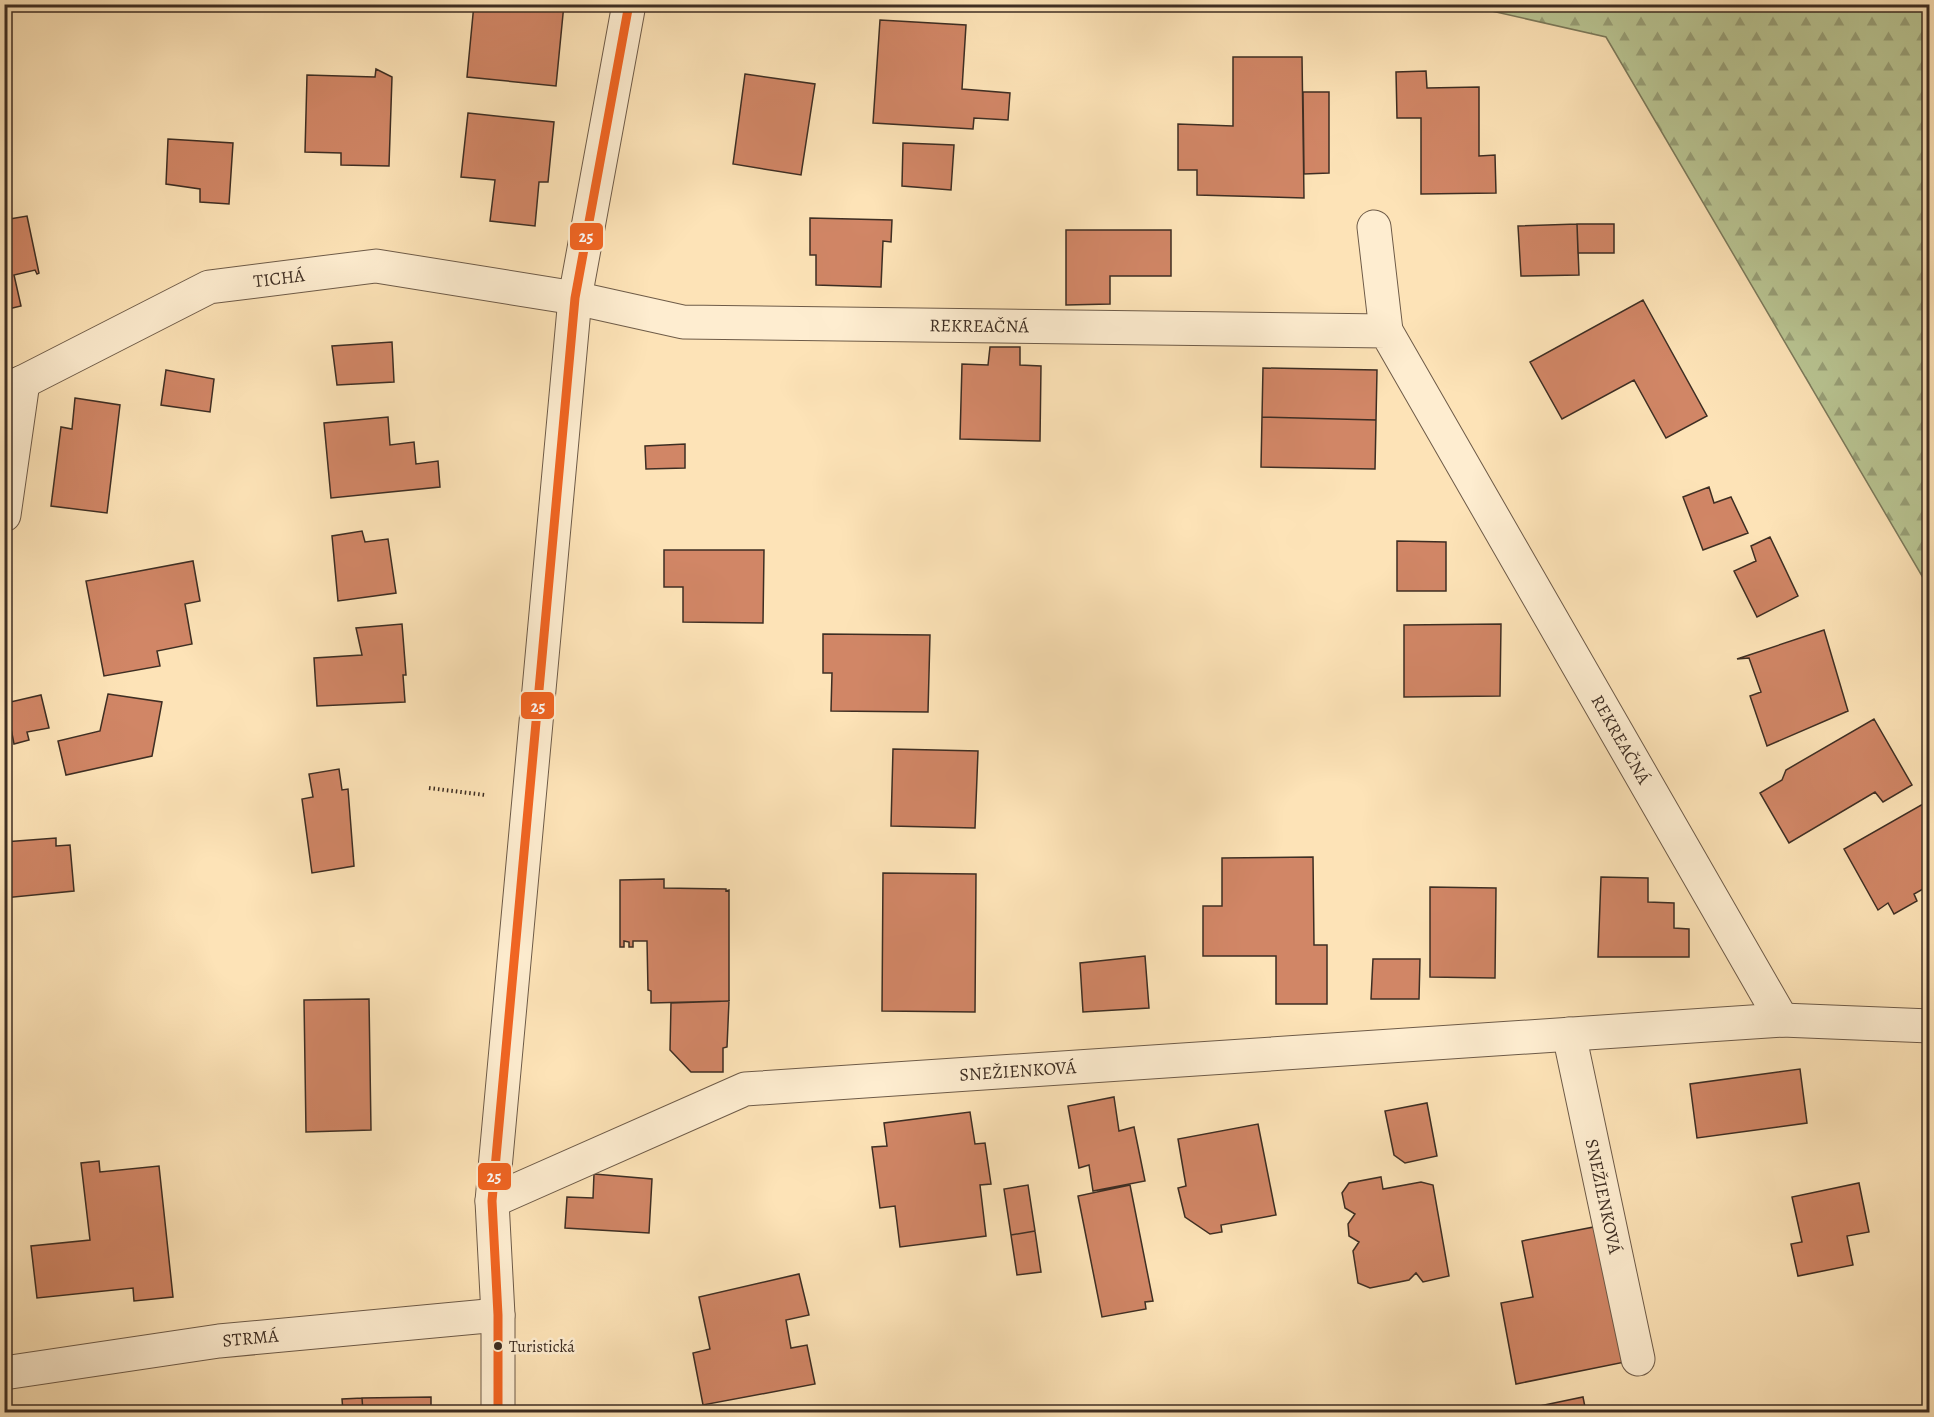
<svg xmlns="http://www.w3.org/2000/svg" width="1934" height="1417" viewBox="0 0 1934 1417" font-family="Alegreya,serif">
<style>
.forest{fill:url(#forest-firs);stroke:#7c7a5b;stroke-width:1.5}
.building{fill:#d18666;stroke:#3e2e23;stroke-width:1.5}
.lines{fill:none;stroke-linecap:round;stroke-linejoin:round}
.minor-casing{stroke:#6e5b48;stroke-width:35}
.tertiary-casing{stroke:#6e5b48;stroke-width:35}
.path{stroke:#3e2e23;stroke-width:4;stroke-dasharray:1.5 3;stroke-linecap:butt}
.minor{stroke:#feedd0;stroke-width:33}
.tertiary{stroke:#feedd0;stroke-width:33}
.bus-1-casing{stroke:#feedd0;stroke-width:14}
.bus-1{stroke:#f26522;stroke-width:9}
.bus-dot{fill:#3e2e23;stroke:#feedd0;stroke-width:2}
.labels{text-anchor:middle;stroke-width:5;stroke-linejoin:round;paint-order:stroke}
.bus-label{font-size:16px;fill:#3e2e23;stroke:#feedd0;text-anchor:start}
.street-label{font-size:18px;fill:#3e2e23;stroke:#feedd0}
.line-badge{stroke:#feedd0;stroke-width:2}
.badge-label{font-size:16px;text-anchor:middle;font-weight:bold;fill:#fff}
</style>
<defs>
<pattern id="forest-firs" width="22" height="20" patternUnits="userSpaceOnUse" patternTransform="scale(1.5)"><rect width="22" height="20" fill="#b9c593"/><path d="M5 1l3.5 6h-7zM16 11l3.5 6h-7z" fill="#98a078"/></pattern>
</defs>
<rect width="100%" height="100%" fill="#fde3b7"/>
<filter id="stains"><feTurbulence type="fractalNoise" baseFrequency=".00333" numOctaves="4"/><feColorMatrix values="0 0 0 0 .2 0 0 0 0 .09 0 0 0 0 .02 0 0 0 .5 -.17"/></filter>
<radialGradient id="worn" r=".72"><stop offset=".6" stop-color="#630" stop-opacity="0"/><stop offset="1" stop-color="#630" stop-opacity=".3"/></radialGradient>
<path class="forest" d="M1465,5H1929V588L1606,37Z"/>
<path class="building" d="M474,4H564L556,86L467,77Z
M880,20L966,25L962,89L1010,93L1008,120L974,118L973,129L873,123Z
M1233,57H1302L1304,198L1197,195V170H1178V124L1233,126Z
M376,69L392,77L389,166L341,165V153L305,152L307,75L375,77Z
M1426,71L1427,88L1479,87V156L1495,155L1496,193L1421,194V118H1397L1396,72Z
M745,74L815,84L801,175L733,164Z
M1303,92H1329V173L1304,174Z
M468,113L554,122L548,182H539L535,226L490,221L495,180L461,177Z
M168,139L233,143L229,204L200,202V189L166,184Z
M903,143L954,145L951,190L902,186Z
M27,216L39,273L37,274L35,270L14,275L21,306L4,310V220Z
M810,218L892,220L891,242L883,241L881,287L816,285V255H810Z
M1577,224L1579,275L1521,276L1518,226Z
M1577,224H1614V253H1578Z
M1066,230H1171V276H1110V304L1066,305Z
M1643,300L1707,416L1666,438L1634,380L1562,419L1530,362Z
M392,342L394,382L337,385L332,346Z
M990,347H1020V365L1041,366L1040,441L960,439L962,364L988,365Z
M1263,368L1377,370L1376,420L1262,417Z
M166,370L214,379L210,412L161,405Z
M75,398L120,405L107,513L51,506L61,427L72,429Z
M388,417L390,445L414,442L416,464L438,461L440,487L331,498L324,423Z
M1262,417L1376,420L1375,469L1261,467Z
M685,444V468L646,469L645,446Z
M1709,487L1714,503L1731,497L1748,533L1703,550L1683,497Z
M362,531L365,542L388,539L396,593L338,601L332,536Z
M1770,537L1798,596L1757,617L1734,571L1756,561L1751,546Z
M1397,541L1446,542V591H1397Z
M664,550H764L763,623L683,622V587H664Z
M193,561L200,601L185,604L192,644L157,651L160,666L104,676L86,581Z
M402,624L406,675H403L405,702L317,706L314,658L362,655L356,628Z
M1501,624L1500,696L1404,697V625Z
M1824,630L1848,711L1767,746L1750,696L1761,692L1749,658L1737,659Z
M823,634L930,635L928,712L831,711L832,673H823Z
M108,694L162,702L152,756L66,775L58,741L100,731Z
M41,695L49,728L27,732L29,740L14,744L6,703Z
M1874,719L1912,785L1883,802L1875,792L1789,843L1760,793L1782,780L1786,770Z
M893,749L978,751L975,828L891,826Z
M339,769L342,790L348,789L354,866L312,873L302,799L313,797L309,774Z
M1930,800V885L1914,894L1917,901L1894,914L1888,903L1878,910L1844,849Z
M56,838V846L70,845L74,891L4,898V881L10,880L9,873H4V842Z
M1313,857L1314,945H1327V1004H1276V956H1203V906H1222V858Z
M883,873L976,874L975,1012L882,1011Z
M1601,877L1648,878V902L1674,903V928L1689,929V957H1598Z
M664,879V888L726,889V891L729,890V1001L651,1003V991L648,990L647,941H633V947H629V942L624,941V947H620V880Z
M1430,887L1496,888L1495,978L1430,977Z
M1145,956L1149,1008L1083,1012L1080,963Z
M1373,959H1420L1419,999H1371Z
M369,999L371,1130L306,1132L304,1000Z
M729,1001L727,1047L723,1048V1072H691L670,1050L671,1003Z
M1800,1069L1807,1123L1697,1138L1690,1084Z
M1114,1097L1119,1131L1134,1127L1145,1181L1093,1191L1089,1165L1079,1168L1068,1106Z
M1427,1103L1437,1156L1405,1163L1394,1155L1385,1111Z
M970,1112L975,1144L985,1143L991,1184L980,1185L986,1236L900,1247L895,1206L880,1208L872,1147L887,1146L884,1123Z
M1258,1124L1276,1215L1221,1225L1222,1232L1210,1234L1185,1217L1178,1188L1186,1186L1178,1139Z
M99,1161L100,1172L159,1166L173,1297L134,1301L133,1288L37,1298L31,1246L90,1240L81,1163Z
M1930,1167V1195L1925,1168Z
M594,1174L652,1179L649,1233L565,1228L567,1197L593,1198Z
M1381,1177L1383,1189L1421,1182L1433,1185L1449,1276L1423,1282L1416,1273L1409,1280L1370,1288L1358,1283L1353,1251L1359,1242L1349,1236L1348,1224L1355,1214L1345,1208L1342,1193L1349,1183Z
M1859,1183L1869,1232L1847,1236L1853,1265L1798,1276L1791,1244L1802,1242L1792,1197Z
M1028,1185L1035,1231L1011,1235L1004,1189Z
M1130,1185L1153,1301L1145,1302L1146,1309L1102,1317L1078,1196Z
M1599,1226L1625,1362L1516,1384L1501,1303L1533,1297L1522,1241Z
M1035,1231L1041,1272L1017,1275L1011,1235Z
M799,1274L809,1315L786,1320L791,1348L807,1345L815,1384L703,1405L693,1353L710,1349L699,1297Z
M431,1397V1412H363L362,1398Z
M1583,1397L1586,1412H1511Z
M362,1398L363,1412H343L342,1399Z"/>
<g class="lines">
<defs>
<g id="minor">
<path d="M1374,227L1386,331"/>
<path id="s1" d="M4,390L23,382L209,287L376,266L575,298L683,322L1386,331L1782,1020"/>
<path d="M4,515L23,382"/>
<path id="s2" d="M1569,1034L1638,1359"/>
<path id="s3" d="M492,1201L745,1089L1782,1020L1930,1026"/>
<path id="s4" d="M4,1373L219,1341L498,1315"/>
</g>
<path id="tertiary" d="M498,1412V1315L492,1201L575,298L629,4"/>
</defs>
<use href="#minor" class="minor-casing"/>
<use href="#tertiary" class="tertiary-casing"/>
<path class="path" d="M429,788L485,795"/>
<use href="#minor" class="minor"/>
<use href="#tertiary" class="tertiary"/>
<defs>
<path id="bus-1" d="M498,1412V1315L492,1201L575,298L629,4"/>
</defs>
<use href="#bus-1" class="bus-1-casing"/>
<use href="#bus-1" class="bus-1"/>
</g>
<circle class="bus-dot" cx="498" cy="1346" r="5"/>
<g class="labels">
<g class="bus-label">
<text x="509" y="1352">Turistická</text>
</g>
<g class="street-label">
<text dy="6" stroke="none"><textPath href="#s1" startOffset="300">TICHÁ</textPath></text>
<text dy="6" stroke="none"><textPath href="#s1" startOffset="1006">REKREAČNÁ</textPath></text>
<text dy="6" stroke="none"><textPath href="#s1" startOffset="1884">REKREAČNÁ</textPath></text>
<text dy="6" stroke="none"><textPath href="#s3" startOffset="550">SNEŽIENKOVÁ</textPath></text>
<text dy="6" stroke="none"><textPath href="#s2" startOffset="166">SNEŽIENKOVÁ</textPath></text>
<text dy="6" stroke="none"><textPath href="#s4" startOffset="249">STRMÁ</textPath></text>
</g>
</g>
<g class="line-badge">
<rect x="569" y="222" width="35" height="29" rx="6" fill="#f26522"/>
<rect x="520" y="691" width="35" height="29" rx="6" fill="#f26522"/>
<rect x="477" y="1162" width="35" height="29" rx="6" fill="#f26522"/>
</g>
<g class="badge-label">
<text x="586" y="242">25</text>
<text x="538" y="712">25</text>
<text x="494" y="1182">25</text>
</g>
<rect width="1934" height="1417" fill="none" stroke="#fde3b7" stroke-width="24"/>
<rect x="6" y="6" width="1922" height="1405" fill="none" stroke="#3e2e23" stroke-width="3"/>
<rect x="12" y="12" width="1910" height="1393" fill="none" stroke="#3e2e23" stroke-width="1.5"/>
<rect width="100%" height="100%" filter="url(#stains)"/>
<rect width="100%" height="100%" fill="url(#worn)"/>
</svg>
